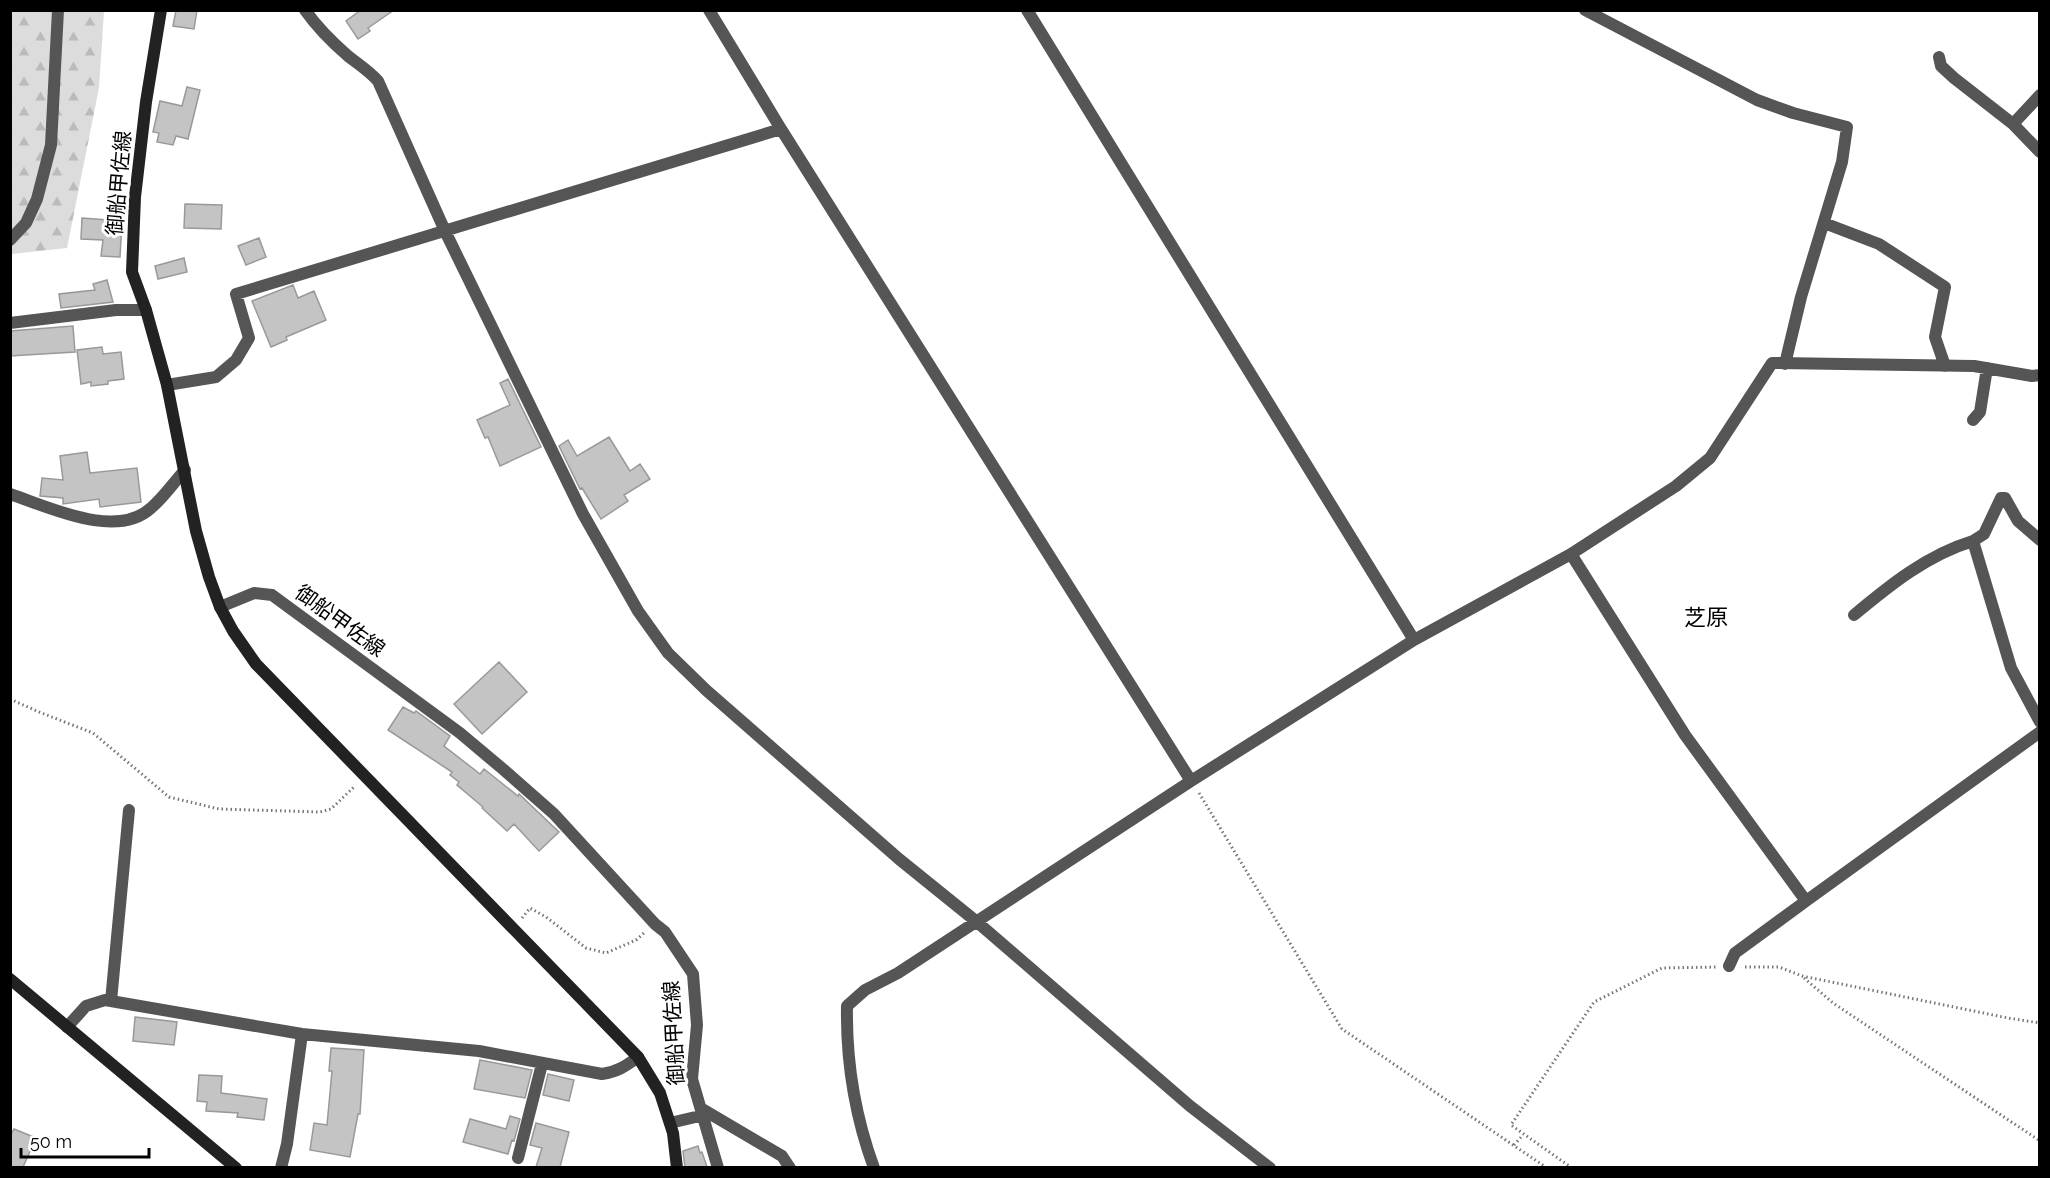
<svg xmlns="http://www.w3.org/2000/svg" width="2050" height="1178" viewBox="0 0 2050 1178" font-family="Raleway,'Noto Sans JP',sans-serif">
<style>
.forest{fill:url(#forest-firs)}
.building{fill:#c4c4c4;stroke:#999;stroke-width:1.5}
.lines{fill:none;stroke-linecap:round;stroke-linejoin:round}
.path{stroke:#777;stroke-width:3;stroke-dasharray:1.5 3;stroke-linecap:butt}
.street{stroke:#555;stroke-width:12}
.secondary{stroke:#222;stroke-width:12}
.labels{text-anchor:middle;stroke-width:6;stroke-linejoin:round;paint-order:stroke}
.street-label{font-size:21px;fill:#000;stroke:#fff}
.neighbourhood-label{font-size:22px;fill:#000;stroke:#fff}
</style>
<defs>
<pattern id="forest-firs" width="22" height="20" patternUnits="userSpaceOnUse" patternTransform="scale(1.5)"><rect width="22" height="20" fill="#dcdcdc"/><path d="M5 1l3.5 6h-7zM16 11l3.5 6h-7z" fill="#bbb"/></pattern>
</defs>
<rect width="100%" height="100%" fill="#fff"/>
<path class="forest" d="M11,11H104L99,88L67,248L11,254Z"/>
<path class="building" d="M176,10H197L194,29L173,26Z
M361,10H394L368,28L370,31L358,39L346,21Z
M187,87L200,90L188,139L176,136L173,145L157,142L159,133L153,132L160,101L182,106Z
M185,204L222,205L221,229L184,228Z
M82,218L122,221L120,257L101,256L103,240L81,239Z
M259,238L266,257L246,265L238,246Z
M184,258L187,272L158,279L155,266Z
M107,280L113,302L61,308L59,294L95,290L93,284Z
M293,285L298,298L314,291L326,320L286,337L287,340L271,347L252,301Z
M73,326L75,352L10,356V331Z
M102,347L103,354L121,352L124,379L108,381V384L91,386V382L81,384L77,350Z
M508,379L541,447L500,466L488,437L485,438L477,420L510,405L500,383Z
M609,437L630,471L640,464L650,479L624,495L628,501L601,519L582,488L580,489L559,446L568,440L577,456Z
M87,452L90,473L137,468L141,502L100,507L99,499L63,504V498L40,496L42,478L63,480L60,456Z
M499,662L527,692L482,734L454,704Z
M403,707L414,713L416,711L450,736L444,746L480,774L484,769L518,796L519,794L559,832L539,851L514,824L507,831L482,808L483,807L457,785L459,782L450,775L452,772L388,730Z
M135,1017L177,1022L174,1045L133,1041Z
M331,1048L364,1050L360,1114H358L350,1157L310,1150L314,1123L327,1125L332,1071H329Z
M480,1060L532,1070L525,1098L474,1089Z
M548,1074L574,1080L569,1101L543,1095Z
M199,1075L222,1076L221,1093L267,1099L264,1120L237,1117L238,1113L206,1111L207,1102L197,1101Z
M510,1116L520,1119L514,1141L512,1140L508,1154L463,1142L470,1119L506,1129Z
M536,1123L569,1132L560,1167H536L542,1148L530,1145Z
M14,1129L36,1138L23,1167H10V1136Z
M698,1146L700,1153L702,1152L707,1167H685L683,1151Z"/>
<g class="lines">
<path class="path" d="M10,699L39,712L93,733L169,797L219,809L320,812L331,809L355,786
M1199,793L1342,1029L1547,1168
M522,918L530,908L546,917L586,948L606,953L636,940L644,933
M1745,967H1779L1802,976L2008,1018L2040,1023
M1804,978L1833,1003L2040,1141
M1514,1145L1523,1135
M1572,1168L1511,1125L1594,1002L1662,968L1717,967"/>
<path class="street" d="M305,10C317,27 333,43 348,56C358,64 369,71 378,81L445,231L583,514L638,611L668,653L706,690L899,859L977,922L1190,1106L1270,1168
M709,10L781,129
M1027,10L1414,640
M1585,10L1757,100L1793,113L1847,127L1842,162L1801,297L1785,364
M1939,57L1941,66L1954,78L2013,124
M2040,95L2013,124L2040,152
M1824,223L1879,244L1945,287L1935,337L1945,366
M10,240L26,223L37,199L51,145L58,10
M10,323L116,310H146
M167,385L216,377L236,360L249,338L236,294L781,129L1191,781
M1973,420L1980,412L1987,368
M10,494C49,507 116,540 151,508C164,497 174,482 185,470
M2040,540L2018,521L2005,498H2001L1984,534L1973,541L2011,668L2040,722
M1571,554L1685,735L1806,901L2040,732
M220,607L254,593L272,595L460,733L504,770L554,814L655,924L665,932L693,974L697,1025L692,1079L718,1168
M1854,615C1890,585 1927,555 1973,541
M1729,966L1735,953L1806,901
M111,1001L129,810
M67,1027L86,1006L105,1000L302,1034L479,1051L602,1074C617,1072 626,1066 638,1057
M702,1109L782,1156L790,1168
M670,1123L704,1115
M518,1158L542,1064
M281,1168L287,1144L302,1034
M874,1168C855,1116 846,1062 847,1006L865,990L898,973L1191,781L1414,640L1571,554L1676,486L1710,458L1772,363L1974,366L2032,376L2040,375"/>
<path class="secondary" d="M161,10L146,102L135,197L132,272L146,310L167,385L196,531L209,577L220,607L233,631L256,664L638,1057L660,1093L673,1133L677,1168
M10,979L236,1168"/>
</g>
<g class="labels">
<g class="street-label">
<text transform="translate(119 183) rotate(-85)" y="7">御船甲佐線</text>
<text transform="translate(340 621) rotate(36)" y="7">御船甲佐線</text>
<text transform="translate(674 1033) rotate(-93)" y="7">御船甲佐線</text>
</g>
<g class="neighbourhood-label">
<text x="1706" y="625">芝原</text>
</g>
</g>
<rect width="2050" height="1178" fill="none" stroke="#000000" stroke-width="24"/>
<path d="M21 1148v9h128v-9" fill="none" stroke="#000000" stroke-width="3"/>
<text x="30" y="1148" font-size="18" fill="#000000" stroke="#ffffff" stroke-width="4.5" paint-order="stroke">50 m</text>
</svg>
